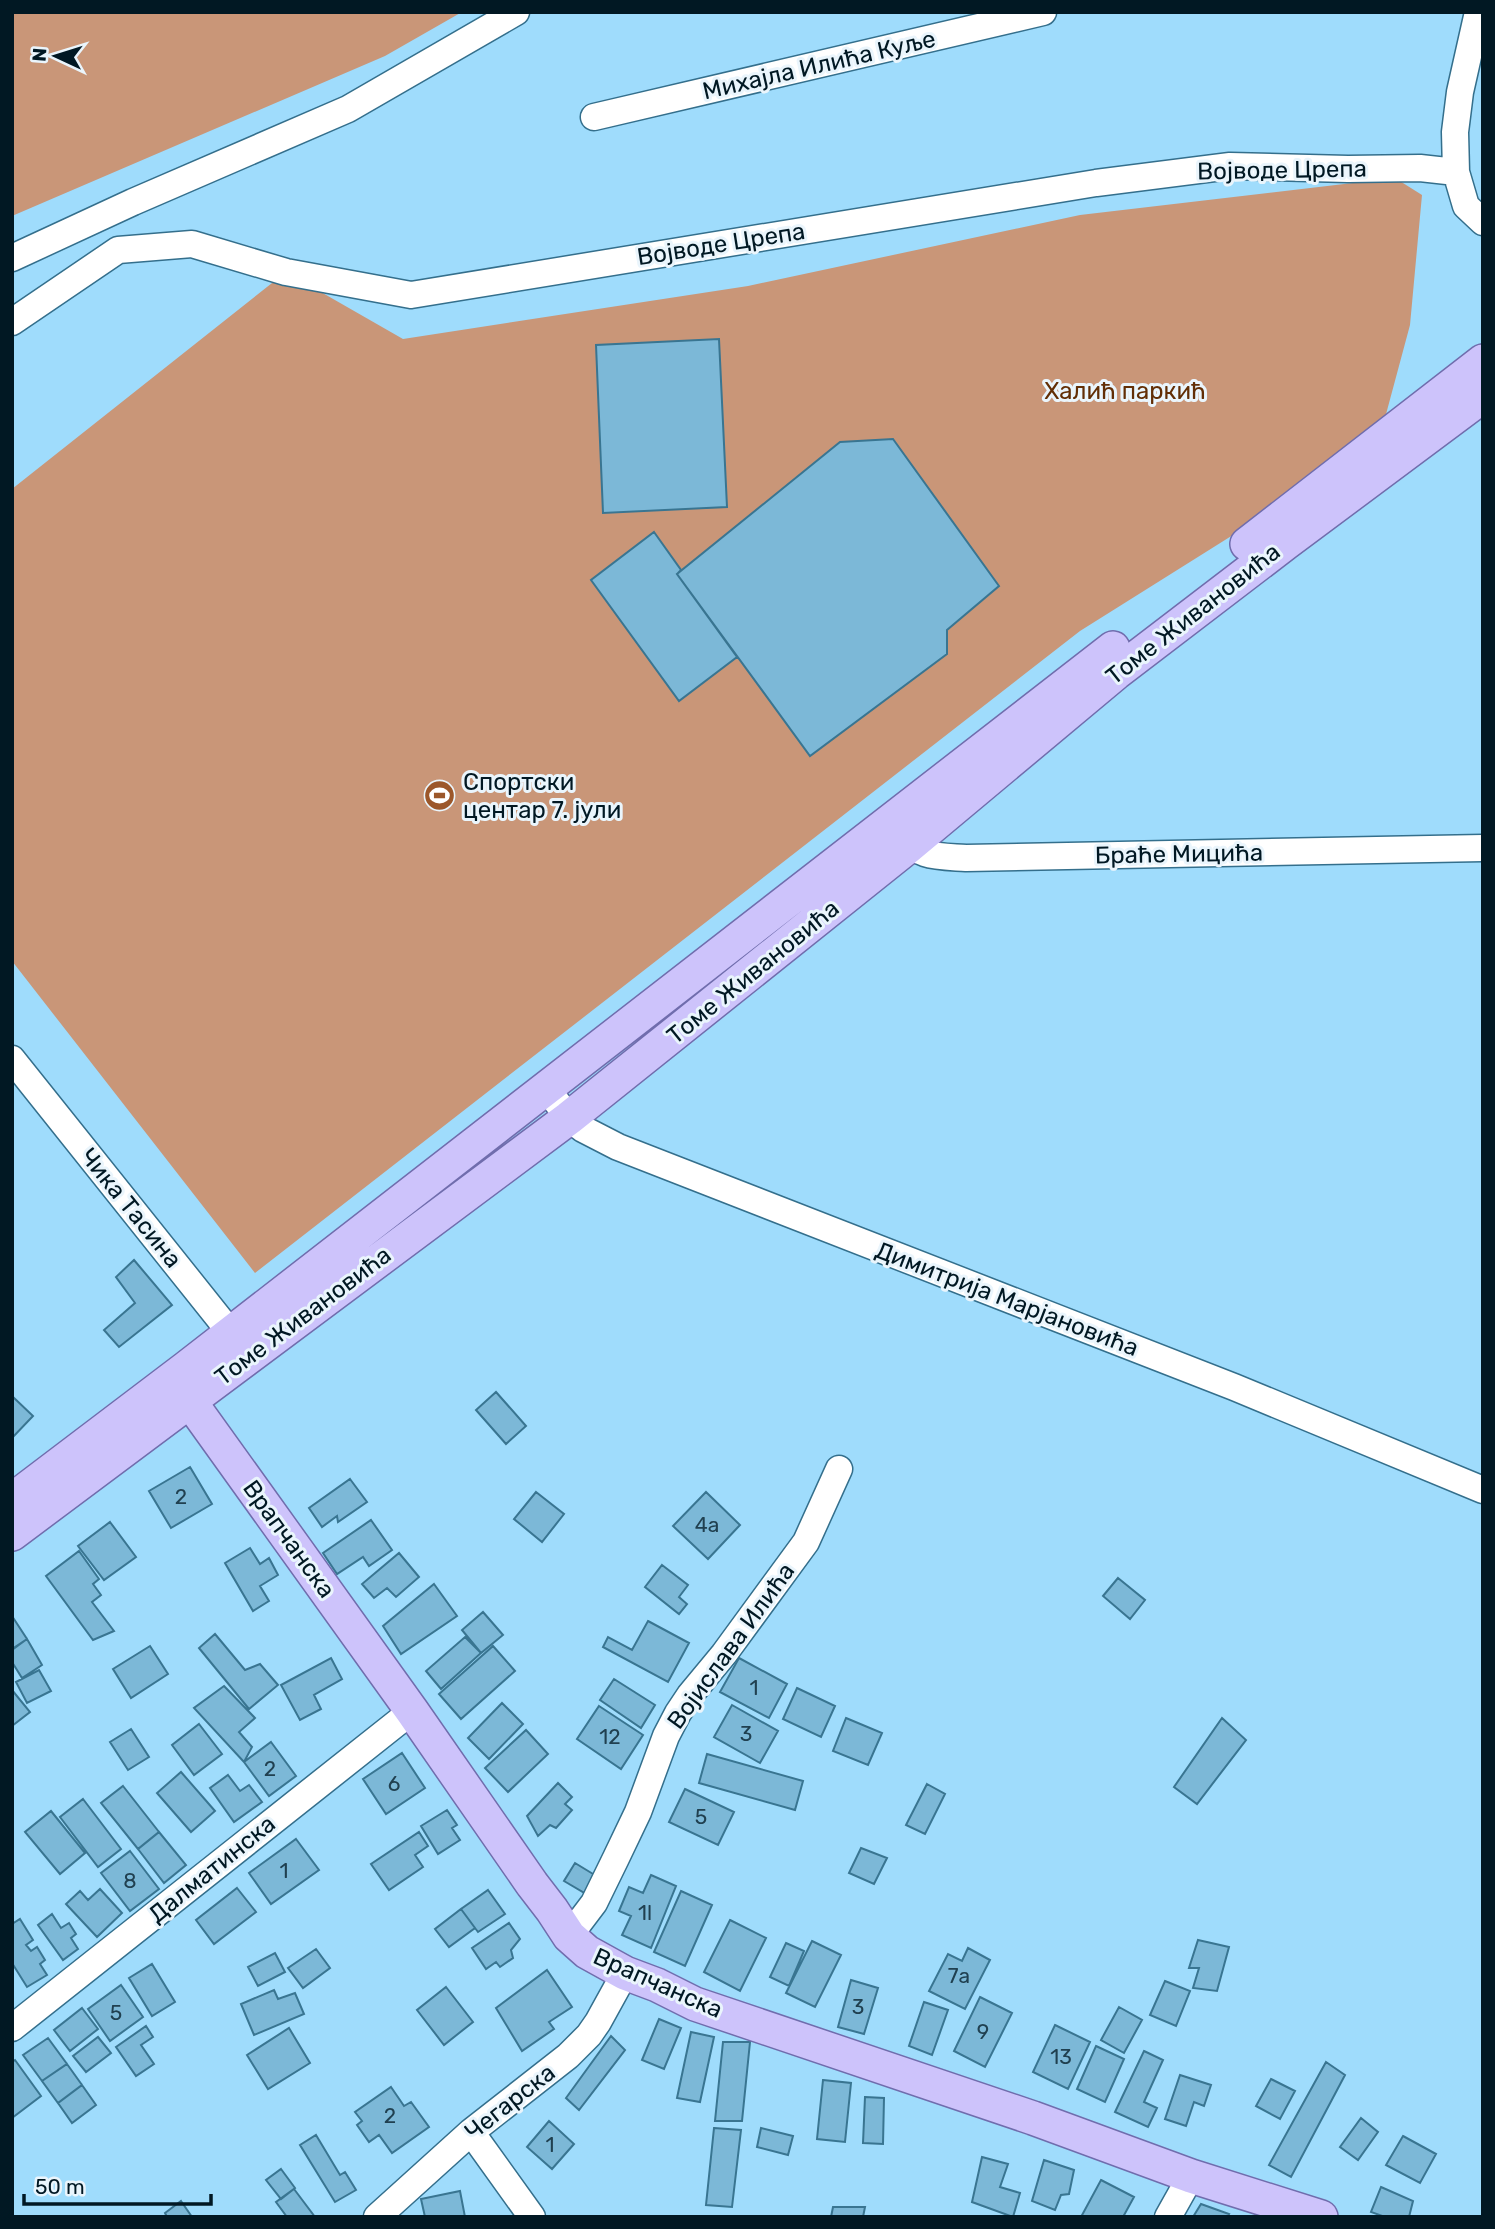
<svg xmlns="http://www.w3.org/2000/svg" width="1495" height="2229" viewBox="0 0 1495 2229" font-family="Rubik,sans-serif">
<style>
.green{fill:#c99678}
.building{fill:#7cb8d7;stroke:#397591;stroke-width:2}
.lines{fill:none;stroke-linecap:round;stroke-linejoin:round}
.minor-casing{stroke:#346f8c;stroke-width:29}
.major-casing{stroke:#706dad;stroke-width:36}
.minor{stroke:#fff;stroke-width:26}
.major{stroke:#cdc3fb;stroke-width:33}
.labels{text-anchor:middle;stroke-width:6;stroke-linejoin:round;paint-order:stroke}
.number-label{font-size:21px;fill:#204050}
.street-label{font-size:24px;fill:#011823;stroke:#eaf5fc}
.park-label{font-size:24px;fill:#622e05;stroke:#eaf5fc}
.poi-label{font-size:24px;fill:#011823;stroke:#eaf5fc;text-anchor:start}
</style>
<rect width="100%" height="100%" fill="#9fdcfc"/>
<path class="green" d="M12,12H462L385,56L12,216Z
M1395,178L1422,195L1410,325L1378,444L1080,631L255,1273L12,961V489L286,272L403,339L748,286L1080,215Z"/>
<path class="building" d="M719,339L727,507L603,513L596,345Z
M893,439L999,586L947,630V654L810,756L677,574L840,442Z
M654,532L681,570L677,574L737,657L679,701L591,580Z
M134,1260L172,1305L119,1347L104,1330L135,1303L116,1277Z
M496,1392L526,1426L506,1444L476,1410Z
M12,1396L33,1416L12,1438Z
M190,1467L212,1504L171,1528L149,1491Z
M350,1479L367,1502L338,1522L337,1516L322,1527L309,1508Z
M536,1492L564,1514L542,1542L514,1519Z
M706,1492L740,1525L708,1559L673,1526Z
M371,1520L392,1550L369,1566L363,1557L337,1574L323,1553Z
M110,1522L136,1557L104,1580L78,1546Z
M250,1548L260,1564L269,1558L278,1575L260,1586L269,1601L253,1611L225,1563Z
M79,1551L99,1579L93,1584L101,1595L92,1602L114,1631L93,1640L46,1576Z
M399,1553L419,1577L396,1597L387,1588L374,1598L362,1584Z
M662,1565L688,1585L679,1597L687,1604L679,1614L645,1587Z
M1118,1578L1145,1600L1130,1619L1103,1596Z
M434,1584L457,1616L401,1654L383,1626Z
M483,1612L503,1635L481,1653L462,1630Z
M12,1616L27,1639L12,1649Z
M648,1621L689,1643L668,1682L603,1647L608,1637L632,1650Z
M215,1634L245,1670L260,1664L278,1685L249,1709L199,1648Z
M465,1637L481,1653L441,1689L426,1671Z
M27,1639L42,1665L22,1678L12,1662V1650Z
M150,1646L168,1674L131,1698L113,1669Z
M493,1646L515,1671L461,1719L439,1694Z
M331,1658L342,1679L314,1695L321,1709L300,1720L281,1685Z
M739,1658L787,1684L769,1718L720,1692Z
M39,1670L51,1691L27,1703L16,1682Z
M614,1679L655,1705L641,1728L600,1700Z
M224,1686L255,1718L239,1732L252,1747L244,1762L194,1708Z
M797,1688L835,1706L821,1737L783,1719Z
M12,1690L30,1712L12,1726Z
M502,1703L523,1724L489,1759L468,1738Z
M732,1705L778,1731L760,1763L714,1737Z
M599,1706L643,1735L621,1769L577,1739Z
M846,1718L882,1733L868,1765L833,1751Z
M1222,1718L1246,1740L1197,1804L1174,1787Z
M199,1724L222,1754L194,1775L172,1745Z
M131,1729L149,1757L128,1770L110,1742Z
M526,1730L548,1754L508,1792L485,1768Z
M271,1742L296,1776L269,1796L244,1762Z
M402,1753L425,1788L386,1814L363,1779Z
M707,1754L803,1781L795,1810L699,1783Z
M181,1772L215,1811L191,1832L157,1793Z
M228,1775L240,1791L249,1785L262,1802L234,1822L210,1788Z
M558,1783L572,1797L565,1804L572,1810L556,1828L550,1825L538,1836L527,1816Z
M927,1784L945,1794L925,1834L906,1825Z
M123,1786L159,1832L138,1849L101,1803Z
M685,1789L734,1812L718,1845L669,1822Z
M83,1799L121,1849L98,1867L60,1817Z
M447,1810L457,1825L452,1828L460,1840L438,1854L421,1826Z
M51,1811L85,1853L60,1874L25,1832Z
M159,1832L186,1865L164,1883L138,1849Z
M419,1832L428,1846L415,1855L423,1867L389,1890L371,1864Z
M296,1839L319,1870L271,1904L249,1873Z
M861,1848L887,1858L874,1884L849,1873Z
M130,1851L159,1889L130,1911L101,1873Z
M575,1863L598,1877L588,1895L564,1881Z
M651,1875L676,1886L651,1948L622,1935L631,1916L619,1911L629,1887L643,1893Z
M237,1888L256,1912L214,1944L196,1920Z
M100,1889L122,1913L97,1937L66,1904L80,1891L88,1900Z
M488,1890L505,1914L478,1932L461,1909Z
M681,1891L712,1905L685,1966L654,1952Z
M461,1909L475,1928L449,1947L435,1929Z
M52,1914L61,1928L69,1923L76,1934L71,1938L78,1949L63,1960L38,1925Z
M20,1919L33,1940L26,1945L31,1951L37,1947L45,1960L40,1964L47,1975L27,1987L12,1963V1924Z
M730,1920L766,1938L740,1991L704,1972Z
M509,1923L520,1939L511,1950L513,1958L500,1967L496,1962L486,1969L472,1948Z
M1198,1940L1229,1947L1217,1991L1193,1988L1199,1968H1189Z
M812,1941L841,1955L815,2007L786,1993Z
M786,1943L804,1951L789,1986L770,1977Z
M968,1948L990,1960L965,2009L929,1991L948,1954L962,1961Z
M316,1949L330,1968L303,1988L288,1968Z
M275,1953L285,1972L258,1986L248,1967Z
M152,1964L175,2002L152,2016L129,1978Z
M547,1970L572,2007L549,2022L554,2029L522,2051L496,2008Z
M851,1980L878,1988L864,2034L838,2027Z
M1165,1981L1190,1991L1176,2026L1150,2015Z
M121,1985L143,2017L110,2041L88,2009Z
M446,1987L473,2022L444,2045L417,2010Z
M274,1990L278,1999L295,1993L304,2014L254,2035L241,2004Z
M980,1997L1012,2013L985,2067L954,2051Z
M924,2002L948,2010L932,2055L909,2046Z
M1119,2007L1142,2020L1124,2053L1101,2040Z
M82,2008L98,2029L70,2051L54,2030Z
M659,2019L681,2028L664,2069L642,2060Z
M1055,2025L1090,2042L1068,2089L1033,2072Z
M146,2026L153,2037L141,2045L154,2064L136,2076L116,2047Z
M289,2028L310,2063L268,2089L247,2055Z
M691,2032L714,2037L700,2102L677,2098Z
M611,2036L625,2050L579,2110L566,2098Z
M98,2037L111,2053L86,2072L73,2056Z
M48,2038L67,2064L42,2081L23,2055Z
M723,2042H750L742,2121H715Z
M1096,2046L1124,2059L1105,2102L1077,2089Z
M1144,2051L1163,2060L1144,2102L1157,2108L1148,2127L1115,2112Z
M15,2060L41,2096L12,2118V2062Z
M1326,2062L1345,2075L1291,2177L1269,2165Z
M67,2064L82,2085L58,2103L42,2081Z
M1180,2075L1211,2085L1204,2106L1194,2102L1186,2126L1165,2119Z
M1271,2079L1295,2091L1280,2119L1256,2106Z
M823,2080L851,2083L845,2142L817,2139Z
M82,2085L96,2105L72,2123L58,2103Z
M391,2087L404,2106L411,2102L429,2127L392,2153L379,2135L369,2142L357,2125L362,2121L355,2112Z
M865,2097L884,2098L883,2144L863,2143Z
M1361,2118L1378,2132L1358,2160L1340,2147Z
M549,2121L574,2144L552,2169L527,2147Z
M714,2128L741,2130L732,2207L706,2205Z
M761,2128L793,2136L788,2155L757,2147Z
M316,2135L340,2175L345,2172L356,2190L335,2202L300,2145Z
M1403,2136L1436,2154L1420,2183L1386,2165Z
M982,2157L1008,2164L1000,2187L1020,2193L1013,2217L972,2202Z
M1044,2160L1074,2170L1069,2194L1061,2195L1055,2210L1032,2201Z
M281,2169L295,2188L281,2199L266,2180Z
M1101,2180L1134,2197L1123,2217H1081Z
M1381,2187L1413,2201L1409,2217H1385L1371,2212Z
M294,2189L315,2217H287L276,2202Z
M460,2191L465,2217H425L421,2199Z
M181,2201L192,2217H167L165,2213Z
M1201,2204L1229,2214L1227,2217H1193Z
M833,2207H865L863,2217H831Z"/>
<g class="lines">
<defs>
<path id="minor" d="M1478,12L1460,92L1455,132L1456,172L1466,206L1483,222
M594,117L1043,12
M12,258L133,202L348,109L516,12
M12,322L118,250L192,244L286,272L411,295L1096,183L1230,166L1348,169L1420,168L1456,172
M898,834C919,858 936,856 966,858L1483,848
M12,1059L242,1347
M546,1088L569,1118L583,1129L618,1147L1234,1387L1483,1490
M569,1936L594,1903L616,1858L638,1812L666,1736L678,1713L690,1695L724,1654L806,1542L839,1469
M12,2028L412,1711
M471,2132L532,2217
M377,2217L471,2132L568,2056L589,2035L598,2022L625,1973
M1168,2217L1191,2176"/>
<path id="major" d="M1247,544L1483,361
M176,1382L412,1711L532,1884L552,1910L569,1936L587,1952L625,1973L657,1985L695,2004L1033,2118L1191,2176L1321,2217
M12,1500L186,1368L1113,648
M12,1534L569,1118L909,846L1116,673L1286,543L1483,396"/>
</defs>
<use href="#minor" class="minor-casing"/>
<use href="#major" class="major-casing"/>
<use href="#minor" class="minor"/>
<use href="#major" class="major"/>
</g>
<defs>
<symbol id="stadium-disc" viewBox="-11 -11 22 22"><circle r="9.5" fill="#9c572a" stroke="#eaf5fc"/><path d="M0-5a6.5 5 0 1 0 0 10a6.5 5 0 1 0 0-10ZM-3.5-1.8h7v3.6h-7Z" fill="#fff"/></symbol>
</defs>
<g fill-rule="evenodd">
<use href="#stadium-disc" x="422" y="778" width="35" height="35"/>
</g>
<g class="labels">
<g class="number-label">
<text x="181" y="1504">2</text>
<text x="707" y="1532">4a</text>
<text x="754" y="1695">1</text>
<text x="746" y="1741">3</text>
<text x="610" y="1744">12</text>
<text x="270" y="1776">2</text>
<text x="394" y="1791">6</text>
<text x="701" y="1824">5</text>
<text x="284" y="1878">1</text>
<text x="130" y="1888">8</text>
<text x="645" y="1920">1l</text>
<text x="959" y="1983">7a</text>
<text x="858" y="2014">3</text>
<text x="116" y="2020">5</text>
<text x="983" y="2039">9</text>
<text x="1061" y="2064">13</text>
<text x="390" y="2123">2</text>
<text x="550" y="2152">1</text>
</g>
<g class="street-label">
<text transform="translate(819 65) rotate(-13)" y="8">Михајла Илића Куље</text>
<text transform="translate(1282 170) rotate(-1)" y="8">Војводе Црепа</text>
<text transform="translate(721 244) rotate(-9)" y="8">Војводе Црепа</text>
<text transform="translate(1193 614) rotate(-38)" y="8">Томе Живановића</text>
<text transform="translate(1179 854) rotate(-1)" y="8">Браће Мицића</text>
<text transform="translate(753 972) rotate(-39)" y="8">Томе Живановића</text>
<text transform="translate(131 1208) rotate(51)" y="8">Чика Тасина</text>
<text transform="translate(1007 1299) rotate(21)" y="8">Димитрија Марјановића</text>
<text transform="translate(303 1316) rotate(-37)" y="8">Томе Живановића</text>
<text transform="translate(289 1539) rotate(54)" y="8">Врапчанска</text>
<text transform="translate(731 1646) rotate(-54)" y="8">Војислава Илића</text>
<text transform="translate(212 1869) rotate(-39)" y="8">Далматинска</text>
<text transform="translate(658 1983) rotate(24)" y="8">Врапчанска</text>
<text transform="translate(510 2102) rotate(-38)" y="8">Чегарска</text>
</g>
<g class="park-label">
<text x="1125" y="399">Халић паркић</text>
</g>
<g class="poi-label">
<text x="463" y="790">Спортски<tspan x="463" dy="28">центар 7. јули</tspan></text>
</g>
</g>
<rect width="1495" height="2229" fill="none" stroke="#011823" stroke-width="28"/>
<g transform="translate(56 56) rotate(274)" stroke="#eaf5fc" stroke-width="5" paint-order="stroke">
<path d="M0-5L12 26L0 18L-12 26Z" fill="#011823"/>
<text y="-10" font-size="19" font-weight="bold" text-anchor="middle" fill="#011823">N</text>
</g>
<path d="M24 2194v10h187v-10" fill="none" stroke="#011823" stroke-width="3.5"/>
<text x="35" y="2194" font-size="21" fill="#011823" stroke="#eaf5fc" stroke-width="5" paint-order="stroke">50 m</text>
</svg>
